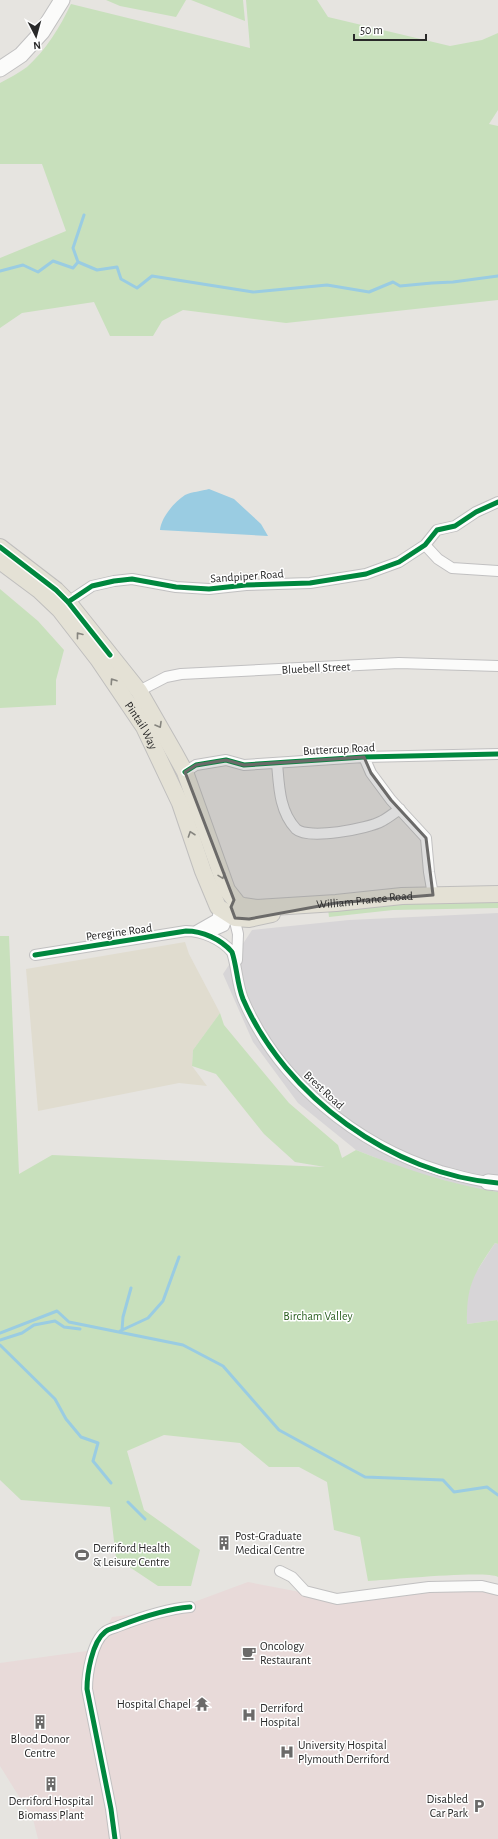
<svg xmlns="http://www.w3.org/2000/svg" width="498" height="1839" viewBox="0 0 498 1839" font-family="'Alegreya Sans',sans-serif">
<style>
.industrial{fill:#d7d5d7}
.education{fill:#e0dccf}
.medical{fill:#e8dad9}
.green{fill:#c8e0bc}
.water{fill:#9acce2}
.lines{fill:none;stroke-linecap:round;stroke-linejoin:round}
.stream{stroke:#9acce2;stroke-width:3}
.street-casing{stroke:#c1c0c1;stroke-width:12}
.secondary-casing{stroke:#c1c0c1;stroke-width:17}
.primary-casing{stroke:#bfbebd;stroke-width:18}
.street{stroke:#fbfbfa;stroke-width:10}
.secondary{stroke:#fbfbfa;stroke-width:15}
.primary{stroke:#e4e1d5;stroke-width:16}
.cycleway-casing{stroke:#fff;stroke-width:8}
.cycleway{stroke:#00873e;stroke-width:5}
.oneway{stroke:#86857f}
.marked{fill:#6b6a69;fill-opacity:0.2;stroke:#6b6a69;stroke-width:3;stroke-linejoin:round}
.labels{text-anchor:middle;stroke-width:3;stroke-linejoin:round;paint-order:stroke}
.street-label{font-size:12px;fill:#292929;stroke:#fff}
.park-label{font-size:12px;fill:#2a5f20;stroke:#fff}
.poi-label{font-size:12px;fill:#292929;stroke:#fff;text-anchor:start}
</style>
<rect width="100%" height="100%" fill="#e6e4e0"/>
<path class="industrial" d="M498,913V1192L476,1189L412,1172L356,1150L298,1103L253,1042L223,974L252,930L349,920Z
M495,1243L498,1244V1322L497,1320L467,1324V1299L473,1277Z"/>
<path class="education" d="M185,942L189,954L220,1013L193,1050L192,1066L207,1086L179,1083L38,1111L26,969Z"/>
<path class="medical" d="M248,1582L337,1599L429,1587L498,1593V1839H38L33,1819L0,1766V1663L94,1650L112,1617L175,1609Z"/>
<path class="green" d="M106,0H186L176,17L120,6Z
M191,0H243L245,21Z
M246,0H317L328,17L450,46L482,40L498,33V110L489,124L498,126V300L286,323L183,310L162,321L153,336H110L94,302L22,313L0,328V258L66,231L42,164H0V83C9,78 19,73 27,67C46,50 60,27 71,4L250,48Z
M0,589L38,621L64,650L56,680V705L0,708Z
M382,901L498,902V908L393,910L329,917L328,909Z
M0,936H9L19,1174L52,1155L325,1167L295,1162L264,1134L216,1074L192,1066L193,1050L220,1013L224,1025L289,1103L338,1145L342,1158L356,1150C402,1168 448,1184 498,1192V1244L495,1243C474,1274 466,1285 467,1324L497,1320L498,1322V1577C486,1570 389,1580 368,1581L360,1537L334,1530L327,1482L299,1467H269L240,1443L164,1435L127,1451L144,1510L200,1550L191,1586H158L116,1558L110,1507L21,1500L0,1480Z"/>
<path class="water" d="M209,489L234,499L261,524L268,536L160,530C161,518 174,502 185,495C191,492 202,491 209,489Z"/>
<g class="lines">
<path class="stream" d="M78,262L73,248L84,215
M0,271L23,265L38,272L53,261L73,268L78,262L97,270L117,267L121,279L137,288L152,276L253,292L327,285L369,292L393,282L400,286L432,283L453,282L498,276
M122,1330L123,1317L131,1288
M120,1331L148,1318L163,1301L179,1257
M0,1333L57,1311L69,1322L183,1345L223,1366L279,1430L365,1477L443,1480L454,1492L487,1487L498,1495
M0,1340L22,1333L34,1325L55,1321L64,1327L80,1329
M0,1345L55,1399L66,1419L81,1437L98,1443L93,1461L111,1483
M128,1502L145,1519"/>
<defs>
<path id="street" d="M425,545L438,559L452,568L498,571
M68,602L92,586L114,581L132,579L176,587L209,589L246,585L310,583L366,574L399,562L425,545L437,530L455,526L476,512L498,502
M139,691L166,677L181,674L399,663L498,666
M364,757L371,773L391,800L426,838L429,872L433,895
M277,763C279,785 279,811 296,829C308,840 368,829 382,821C388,818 394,813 400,809
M185,772L196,765L226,760L244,765L364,757L498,754
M233,913L238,934L237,960
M196,931L217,919L219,912L218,907
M206,934L224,926L230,909
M35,955L186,931C202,931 221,939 232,952C237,967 237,984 243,999C278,1081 356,1145 441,1171C456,1175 472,1180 488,1182
M280,1571L292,1577L305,1591L337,1599L429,1587L482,1586L498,1590
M115,1839L111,1809L87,1689C87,1674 92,1642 105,1632C108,1629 115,1628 119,1626C142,1617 165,1609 190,1607"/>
<path id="secondary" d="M0,69L21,55L42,32L62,0
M488,1182L498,1183"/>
<g id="primary">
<path id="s1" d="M0,547L56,590L68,602L139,691L174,752L185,772L227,890L238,904L243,906L257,908L336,903L402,896L498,894"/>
<path id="s2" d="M0,561L39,590L60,610L98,659L144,727L180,803L203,871L218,907L235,918L249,919L272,914"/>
</g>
</defs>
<use href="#street" class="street-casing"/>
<use href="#secondary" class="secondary-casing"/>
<use href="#primary" class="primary-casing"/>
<use href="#street" class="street"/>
<use href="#secondary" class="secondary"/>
<use href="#primary" class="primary"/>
<defs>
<path id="cycleway" d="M0,547L56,590L68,602L110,655
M68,602L92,586L114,581L132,579L176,587L209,589L246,585L310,583L366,574L399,562L425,545L437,530L455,526L476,512L498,502
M185,772L196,765L226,760L244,765L364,757L498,754
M35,955L186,931C202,931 221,939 232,952C237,967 237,984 243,999C285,1096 393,1175 498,1183
M115,1839L111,1809L87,1689C87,1674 92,1642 105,1632C108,1629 115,1628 119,1626C142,1617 165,1609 190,1607"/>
</defs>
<use href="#cycleway" class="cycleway-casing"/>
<use href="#cycleway" class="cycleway"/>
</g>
<defs><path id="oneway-chevron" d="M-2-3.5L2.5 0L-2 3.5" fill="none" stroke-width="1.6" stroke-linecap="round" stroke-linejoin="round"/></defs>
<g class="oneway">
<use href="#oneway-chevron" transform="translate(79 635) rotate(-128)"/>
<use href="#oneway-chevron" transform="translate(113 681) rotate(-124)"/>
<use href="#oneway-chevron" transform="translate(159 725) rotate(60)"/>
<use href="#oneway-chevron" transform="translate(191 834) rotate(-109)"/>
<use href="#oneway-chevron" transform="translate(222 876) rotate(70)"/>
</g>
<path class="marked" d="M364,757L371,773L391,800L426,838L433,895L336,903L249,919L235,918L231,907L234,900L185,772L196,765L226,760L244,765Z"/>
<defs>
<symbol id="building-bare" viewBox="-9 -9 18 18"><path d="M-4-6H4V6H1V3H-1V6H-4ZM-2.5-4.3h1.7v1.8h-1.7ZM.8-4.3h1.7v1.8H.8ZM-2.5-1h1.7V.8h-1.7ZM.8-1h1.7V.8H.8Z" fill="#6b6a69" stroke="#fff" stroke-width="2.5" paint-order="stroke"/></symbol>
<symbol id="stadium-bare" viewBox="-9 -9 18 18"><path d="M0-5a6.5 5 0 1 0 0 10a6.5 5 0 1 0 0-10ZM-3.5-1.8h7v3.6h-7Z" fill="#6b6a69" stroke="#fff" stroke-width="2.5" paint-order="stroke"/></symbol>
<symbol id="cafe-bare" viewBox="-9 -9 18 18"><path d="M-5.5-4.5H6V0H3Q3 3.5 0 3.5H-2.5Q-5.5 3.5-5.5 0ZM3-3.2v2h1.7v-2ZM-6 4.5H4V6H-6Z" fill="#6b6a69" stroke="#fff" stroke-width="2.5" paint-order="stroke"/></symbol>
<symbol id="temple-bare" viewBox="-9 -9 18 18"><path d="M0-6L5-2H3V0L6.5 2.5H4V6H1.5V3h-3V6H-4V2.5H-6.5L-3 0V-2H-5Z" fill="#6b6a69" stroke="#fff" stroke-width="2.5" paint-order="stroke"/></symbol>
<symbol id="hospital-bare" viewBox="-9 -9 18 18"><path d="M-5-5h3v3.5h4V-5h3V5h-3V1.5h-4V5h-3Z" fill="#6b6a69" stroke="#fff" stroke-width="2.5" paint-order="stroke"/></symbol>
<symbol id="parking-bare" viewBox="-9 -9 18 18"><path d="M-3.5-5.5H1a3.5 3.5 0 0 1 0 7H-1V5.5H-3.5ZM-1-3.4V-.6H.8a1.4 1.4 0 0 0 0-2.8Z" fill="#6b6a69" stroke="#fff" stroke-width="2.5" paint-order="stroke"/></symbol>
</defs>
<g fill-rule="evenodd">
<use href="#building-bare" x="214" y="1533" width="20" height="20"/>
<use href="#stadium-bare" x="72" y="1545" width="20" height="20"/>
<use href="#cafe-bare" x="239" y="1643" width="20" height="20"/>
<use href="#temple-bare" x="192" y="1694" width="20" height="20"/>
<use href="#hospital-bare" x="239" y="1705" width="20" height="20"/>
<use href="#building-bare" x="30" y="1712" width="20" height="20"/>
<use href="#hospital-bare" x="277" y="1742" width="20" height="20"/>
<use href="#building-bare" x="41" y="1774" width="20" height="20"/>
<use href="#parking-bare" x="469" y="1796" width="20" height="20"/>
</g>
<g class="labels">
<g class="street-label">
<text transform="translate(247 576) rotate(-4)" y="4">Sandpiper Road</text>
<text transform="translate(316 668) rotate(-3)" y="4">Bluebell Street</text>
<text dy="4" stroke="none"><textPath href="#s2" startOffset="219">Pintail Way</textPath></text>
<text transform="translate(339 749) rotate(-3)" y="4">Buttercup Road</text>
<text dy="4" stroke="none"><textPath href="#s1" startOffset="565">William Prance Road</textPath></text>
<text transform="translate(119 932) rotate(-8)" y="4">Peregine Road</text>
<text transform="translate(324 1090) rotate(43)" y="4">Brest Road</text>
</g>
<g class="park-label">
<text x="318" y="1320">Bircham Valley</text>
</g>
<g class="poi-label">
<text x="235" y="1540">Post-Graduate<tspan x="235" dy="14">Medical Centre</tspan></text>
<text x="93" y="1552">Derriford Health<tspan x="93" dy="14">&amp; Leisure Centre</tspan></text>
<text x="260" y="1650">Oncology<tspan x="260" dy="14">Restaurant</tspan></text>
<text x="191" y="1708" text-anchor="end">Hospital Chapel</text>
<text x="260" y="1712">Derriford<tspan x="260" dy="14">Hospital</tspan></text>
<text x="40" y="1743" text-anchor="middle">Blood Donor<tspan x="40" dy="14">Centre</tspan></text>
<text x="298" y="1749">University Hospital<tspan x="298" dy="14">Plymouth Derriford</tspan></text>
<text x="468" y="1803" text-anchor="end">Disabled<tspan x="468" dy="14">Car Park</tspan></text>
<text x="51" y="1805" text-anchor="middle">Derriford Hospital<tspan x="51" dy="14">Biomass Plant</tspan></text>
</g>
</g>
<g transform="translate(36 36) rotate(174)" stroke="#ffffff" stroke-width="3" paint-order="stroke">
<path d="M0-3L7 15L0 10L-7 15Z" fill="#292929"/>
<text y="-6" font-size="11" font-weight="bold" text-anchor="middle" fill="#292929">N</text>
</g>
<path d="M354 34v6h72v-6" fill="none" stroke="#292929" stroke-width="2"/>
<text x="360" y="34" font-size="12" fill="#292929" stroke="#ffffff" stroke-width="3" paint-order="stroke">50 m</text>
</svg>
